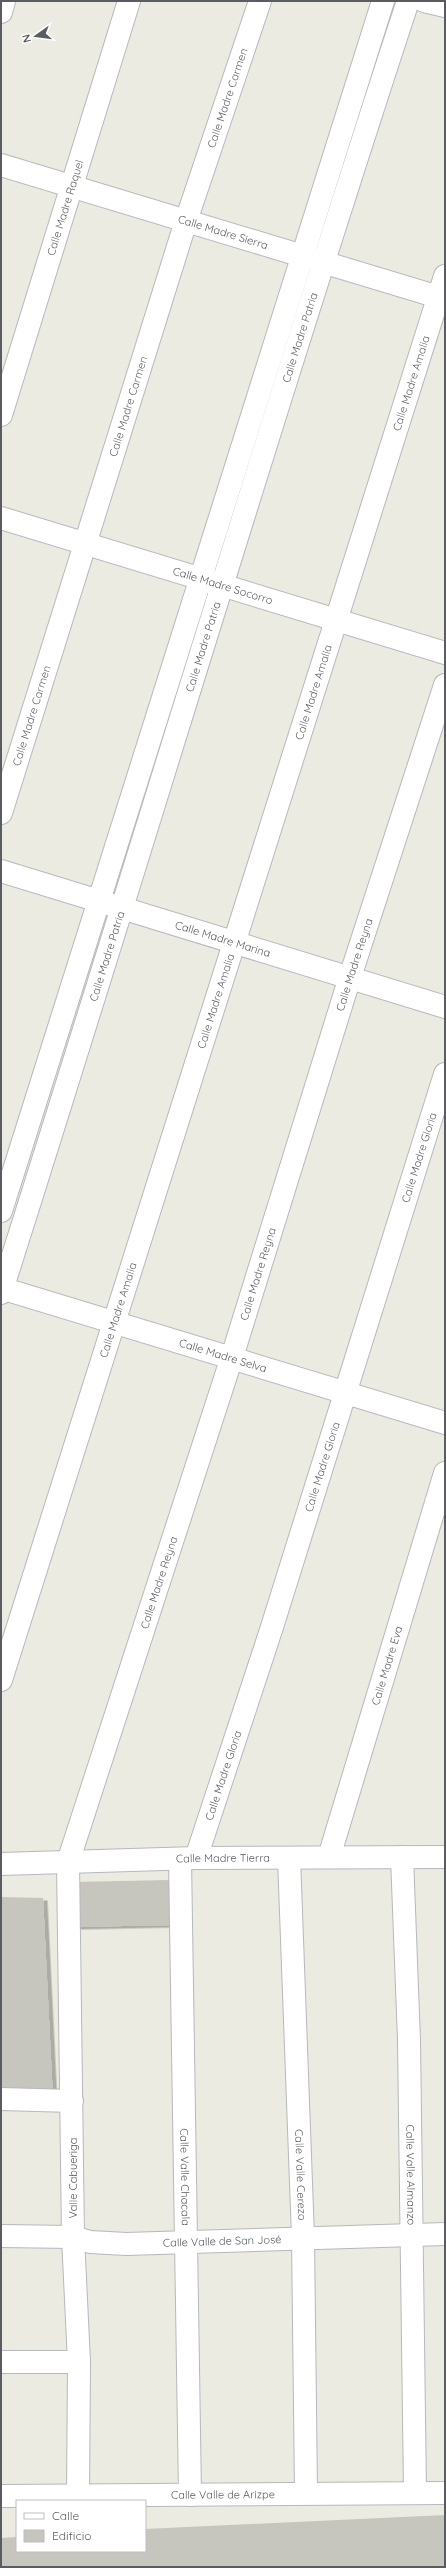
<svg xmlns="http://www.w3.org/2000/svg" width="446" height="2568" viewBox="0 0 446 2568" font-family="Quicksand,sans-serif">
<style>
.building{fill:#c6c5be;filter:url(#shadow)}
.lines{fill:none;stroke-linecap:round;stroke-linejoin:round}
.minor-casing{stroke:#b7b8bd;stroke-width:24}
.minor{stroke:#fff;stroke-width:22}
.labels{text-anchor:middle;stroke-width:3;stroke-linejoin:round;paint-order:stroke}
.street-label{font-size:11px;fill:#5a5c61;stroke:#fff}
</style>
<defs>
<filter id="shadow"><feDropShadow dx="4.5" dy="2.5" stdDeviation="0" flood-color="#0004"/></filter>
</defs>
<rect width="100%" height="100%" fill="#ebebe1"/>
<path class="building" d="M170,1880L171,1925L74,1927L73,1882Z
M1,1897L43,1898L53,2100L1,2097Z
M445,2515V2567H1V2538L17,2537V2551H145V2529Z"/>
<g class="lines">
<defs>
<g id="minor">
<path d="M424,1L445,6"/>
<path d="M1,12L4,1"/>
<path id="s1" d="M1,165L445,299"/>
<path id="s2" d="M1,415L129,1"/>
<path id="s3" d="M1,518L445,653"/>
<path id="s4" d="M1,813L186,221L260,1"/>
<path id="s5" d="M1,871L445,1007"/>
<path d="M1,1211L383,1"/>
<path id="s6" d="M1,1288L445,1423"/>
<path id="s7" d="M1,1293C138,863 267,430 408,1"/>
<path id="s8" d="M1,1680L445,276"/>
<path id="s9" d="M329,1857L445,1473"/>
<path id="s10" d="M402,1857L409,2040L415,2492"/>
<path id="s11" d="M196,1858L272,1627L445,1074"/>
<path id="s12" d="M289,1858L303,2237L306,2492"/>
<path id="s13" d="M180,1859L190,2495"/>
<path id="s14" d="M1,1864L196,1858L445,1857"/>
<path d="M1,2099L72,2101"/>
<path id="s15" d="M1,2236L73,2237L90,2242L126,2244L445,2234"/>
<path d="M1,2362H79"/>
<path id="s16" d="M78,2495L79,2362L73,2237L68,1862L232,1357L350,977L445,685"/>
<path id="s17" d="M1,2496L445,2493"/>
</g>
</defs>
<use href="#minor" class="minor-casing"/>
<use href="#minor" class="minor"/>
</g>
<g class="labels">
<g class="street-label">
<text dy="4" stroke="none"><textPath href="#s4" startOffset="750">Calle Madre Carmen</textPath></text>
<text dy="4" stroke="none"><textPath href="#s2" startOffset="217">Calle Madre Raquel</textPath></text>
<text dy="4" stroke="none"><textPath href="#s1" startOffset="232">Calle Madre Sierra</textPath></text>
<text dy="4" stroke="none"><textPath href="#s7" startOffset="1001">Calle Madre Patria</textPath></text>
<text dy="4" stroke="none"><textPath href="#s8" startOffset="1360">Calle Madre Amalia</textPath></text>
<text dy="4" stroke="none"><textPath href="#s4" startOffset="426">Calle Madre Carmen</textPath></text>
<text dy="4" stroke="none"><textPath href="#s3" startOffset="232">Calle Madre Socorro</textPath></text>
<text dy="4" stroke="none"><textPath href="#s7" startOffset="677">Calle Madre Patria</textPath></text>
<text dy="4" stroke="none"><textPath href="#s8" startOffset="1036">Calle Madre Amalia</textPath></text>
<text dy="4" stroke="none"><textPath href="#s4" startOffset="102">Calle Madre Carmen</textPath></text>
<text dy="4" stroke="none"><textPath href="#s5" startOffset="232">Calle Madre Marina</textPath></text>
<text dy="4" stroke="none"><textPath href="#s7" startOffset="353">Calle Madre Patria</textPath></text>
<text dy="4" stroke="none"><textPath href="#s16" startOffset="1575">Calle Madre Reyna</textPath></text>
<text dy="4" stroke="none"><textPath href="#s8" startOffset="712">Calle Madre Amalia</textPath></text>
<text dy="4" stroke="none"><textPath href="#s11" startOffset="735">Calle Madre Gloria</textPath></text>
<text dy="4" stroke="none"><textPath href="#s16" startOffset="1251">Calle Madre Reyna</textPath></text>
<text dy="4" stroke="none"><textPath href="#s8" startOffset="388">Calle Madre Amalia</textPath></text>
<text dy="4" stroke="none"><textPath href="#s6" startOffset="232">Calle Madre Selva</textPath></text>
<text dy="4" stroke="none"><textPath href="#s11" startOffset="411">Calle Madre Gloria</textPath></text>
<text dy="4" stroke="none"><textPath href="#s16" startOffset="927">Calle Madre Reyna</textPath></text>
<text dy="4" stroke="none"><textPath href="#s9" startOffset="200">Calle Madre Eva</textPath></text>
<text dy="4" stroke="none"><textPath href="#s11" startOffset="87">Calle Madre Gloria</textPath></text>
<text dy="4" stroke="none"><textPath href="#s14" startOffset="222">Calle Madre Tierra</textPath></text>
<text dy="4" stroke="none"><textPath href="#s10" startOffset="318">Calle Valle Almanzo</textPath></text>
<text dy="4" stroke="none"><textPath href="#s12" startOffset="317">Calle Valle Cerezo</textPath></text>
<text dy="4" stroke="none"><textPath href="#s13" startOffset="318">Calle Valle Chacala</textPath></text>
<text transform="translate(73 2178) rotate(-90)" y="4">Valle Cabueriga</text>
<text dy="4" stroke="none"><textPath href="#s15" startOffset="222">Calle Valle de San José</textPath></text>
<text dy="4" stroke="none"><textPath href="#s17" startOffset="222">Calle Valle de Arizpe</textPath></text>
</g>
</g>
<rect width="446" height="2568" fill="none" stroke="#5a5c61" stroke-width="4"/>
<rect x="16" y="2500" width="130" height="52" fill="#ffffff" stroke="#bdbec0"/>
<rect x="24" y="2513" width="20" height="6" fill="#ffffff" stroke="#bdbec0"/>
<text x="52" y="2520" font-size="12" fill="#5a5c61">Calle</text>
<rect x="24" y="2530" width="20" height="12" fill="#c6c5be" stroke="#bdbec0"/>
<text x="52" y="2540" font-size="12" fill="#5a5c61">Edificio</text>
<g transform="translate(36 36) rotate(256)" stroke="#ffffff" stroke-width="3" paint-order="stroke">
<path d="M0-3L7 15L0 10L-7 15Z" fill="#5a5c61"/>
<text y="-6" font-size="11" font-weight="bold" text-anchor="middle" fill="#5a5c61">N</text>
</g>
</svg>
